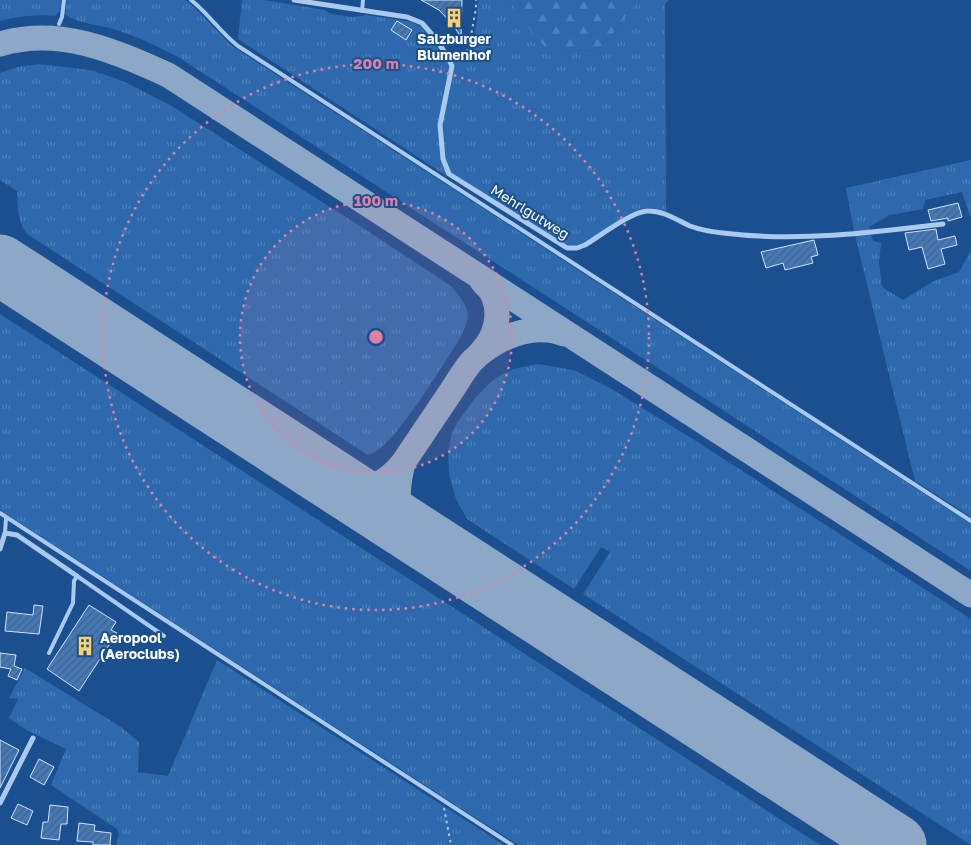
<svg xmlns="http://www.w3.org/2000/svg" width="971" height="845" viewBox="0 0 971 845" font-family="'Golos Text',sans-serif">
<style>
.grass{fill:url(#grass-tufts)}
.forest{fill:url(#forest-firs)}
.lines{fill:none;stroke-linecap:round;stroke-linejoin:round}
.taxiway{stroke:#8da7c7;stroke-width:25}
.runway{stroke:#8da7c7;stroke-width:61}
.building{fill:url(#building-hatch);stroke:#cfe3fa}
.path{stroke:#a9c9ee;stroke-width:2;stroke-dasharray:2.5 4;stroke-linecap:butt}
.lane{stroke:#a9c9ee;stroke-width:4}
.street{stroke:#a9c9ee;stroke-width:5}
.ring{fill:none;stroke:#dd80a5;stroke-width:2.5;stroke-dasharray:2.5 5}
.labels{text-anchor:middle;stroke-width:4;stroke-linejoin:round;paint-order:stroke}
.poi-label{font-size:14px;font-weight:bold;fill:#fff;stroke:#1b4f8f}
.street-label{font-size:14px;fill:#fff;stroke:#1b4f8f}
.centre{fill:#dd80a5;stroke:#1b4f8f;stroke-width:2.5}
.ring-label{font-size:15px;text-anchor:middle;font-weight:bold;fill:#dd80a5;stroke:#1b4f8f;stroke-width:4;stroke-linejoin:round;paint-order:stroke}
</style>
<defs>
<pattern id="grass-tufts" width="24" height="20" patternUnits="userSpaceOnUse" patternTransform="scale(1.25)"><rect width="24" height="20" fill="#2e69ad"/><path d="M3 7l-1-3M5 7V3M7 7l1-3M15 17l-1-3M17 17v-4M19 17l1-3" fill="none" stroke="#4d80b9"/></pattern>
<pattern id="forest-firs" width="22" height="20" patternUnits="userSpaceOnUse" patternTransform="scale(1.25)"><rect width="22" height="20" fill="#2e69ad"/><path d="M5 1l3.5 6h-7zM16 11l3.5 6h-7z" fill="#4d80b9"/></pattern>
<pattern id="building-hatch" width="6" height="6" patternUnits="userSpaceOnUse" patternTransform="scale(1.25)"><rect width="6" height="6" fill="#4478b7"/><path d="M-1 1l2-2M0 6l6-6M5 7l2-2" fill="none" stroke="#486282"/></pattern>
</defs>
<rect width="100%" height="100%" fill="#1b4f8f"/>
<path class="grass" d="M0,0H61L60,11L55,16C37,14 18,16 0,21Z
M67,0H185L190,3L232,46L971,524V571L178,57C157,46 136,36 113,29C100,25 75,23 65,14Z
M242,0H264L325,10L331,14L353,17L366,15L412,22L421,27L436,45L445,60L462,59C477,40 477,23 478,0H510L518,12L566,52L583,50L597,51L622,23L628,12L640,0H669L665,4L666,212C660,210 654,207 647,208C619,210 597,247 567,246L452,173L445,175L238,39Z
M39,64L90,70L106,75L127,83L170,105L363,228L451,286C473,312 472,316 456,345C440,368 393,450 368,455L27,234C17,221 18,207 17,191L0,180V73L17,67Z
M971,160V219L962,192L925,200L923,209L890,215L869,227L873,241L881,243L879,262L882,287L903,300L934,281L959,272L971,250V517L915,481L854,231L846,188Z
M0,314L820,845H518L451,802L0,510Z
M538,364L574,370L610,388L696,441L971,619V845L583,594L610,552L601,547L574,589L467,519L456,499L449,475L448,453L452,433L457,423L475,398L493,380L503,374L513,369Z
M217,660L504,845H116L119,834L117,829L51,785L66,749L26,730L9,718L18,699L9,698L25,668L121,727L139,742L138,772L168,776Z"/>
<path class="forest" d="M510,0H640L628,12L622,23L597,51L583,50L566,52L548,49L534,36Z"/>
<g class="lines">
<path class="taxiway" d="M0,44C60,26 114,51 168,75L971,595
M481,352C496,337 502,313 492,293C490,289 485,285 482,281
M403,463C395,496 395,513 420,538
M344,488C372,489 385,485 403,463C418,441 433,418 448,396C456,385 463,371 472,361C495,338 532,322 564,334"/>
<path class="runway" d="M0,265L896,845"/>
</g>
<path class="building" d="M421,0H462L461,37L453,25L439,10Z
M397,21L412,30L406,40L391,30Z
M958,203L962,217L948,221V218L931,221L928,210Z
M936,229L938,240L955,236L957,245L941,249L945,264L928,269L922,247L909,250L905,233Z
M814,240L818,255L811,257L813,263L785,270L783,263L766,268L761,252Z
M34,605L43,606L39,634L5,631L7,612L33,615Z
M89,605L116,622L111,630L117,633L79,691L47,669Z
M0,653L16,655L14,666L22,669L17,680L8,676L11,669L0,667Z
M0,740L19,750L0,788Z
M39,759L54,767L44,785L30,777Z
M18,804L33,811L27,825L11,818Z
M50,805L68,807L67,824H61L59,840L41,838L43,822H48Z
M79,823L95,825L94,831L111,833L110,845H93V842L77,841Z"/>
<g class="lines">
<path class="path" d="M457,60L466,53L469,47L476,8V0
M444,808L451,845"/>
<path class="lane" d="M191,0C208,13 220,32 238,46L971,521
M362,11L363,0
M59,24L62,17L64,0
M0,513L512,845
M5,533L6,518
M49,653L73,603L74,581L77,576L164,636"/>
<path class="street" d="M294,0L407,17L422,23L435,38L446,54L452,66L440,125L443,159L449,174L567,248H577L585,245C600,236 631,212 647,211C662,210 677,220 690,226C701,230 712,232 723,233C796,242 870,233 943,224
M0,549L5,533L17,535L77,576
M0,803L33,738"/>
</g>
<circle cx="376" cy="337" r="136" fill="#dd80a5" fill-opacity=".12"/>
<g class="ring">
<circle cx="376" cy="337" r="136"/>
<circle cx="376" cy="337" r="273"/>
</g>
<defs>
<symbol id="building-bare" viewBox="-9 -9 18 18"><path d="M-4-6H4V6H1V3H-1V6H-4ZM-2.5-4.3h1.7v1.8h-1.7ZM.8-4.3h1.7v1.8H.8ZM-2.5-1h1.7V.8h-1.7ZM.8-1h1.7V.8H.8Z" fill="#ffd166" stroke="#1b4f8f" stroke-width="2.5" paint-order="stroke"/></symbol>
</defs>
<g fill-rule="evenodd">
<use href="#building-bare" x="440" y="4" width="28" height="28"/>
<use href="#building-bare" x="71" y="632" width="28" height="28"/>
</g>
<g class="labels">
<g class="poi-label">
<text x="454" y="44">Salzburger<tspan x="454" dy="16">Blumenhof</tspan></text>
<text x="100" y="643" text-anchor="start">Aeropool<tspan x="100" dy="16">(Aeroclubs)</tspan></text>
</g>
<g class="street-label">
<text transform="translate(530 212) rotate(32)" y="5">Mehrlgutweg</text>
</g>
</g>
<circle cx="376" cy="337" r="8" class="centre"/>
<g class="ring-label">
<text x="376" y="69">200 m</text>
<text x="376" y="206">100 m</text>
</g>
</svg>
